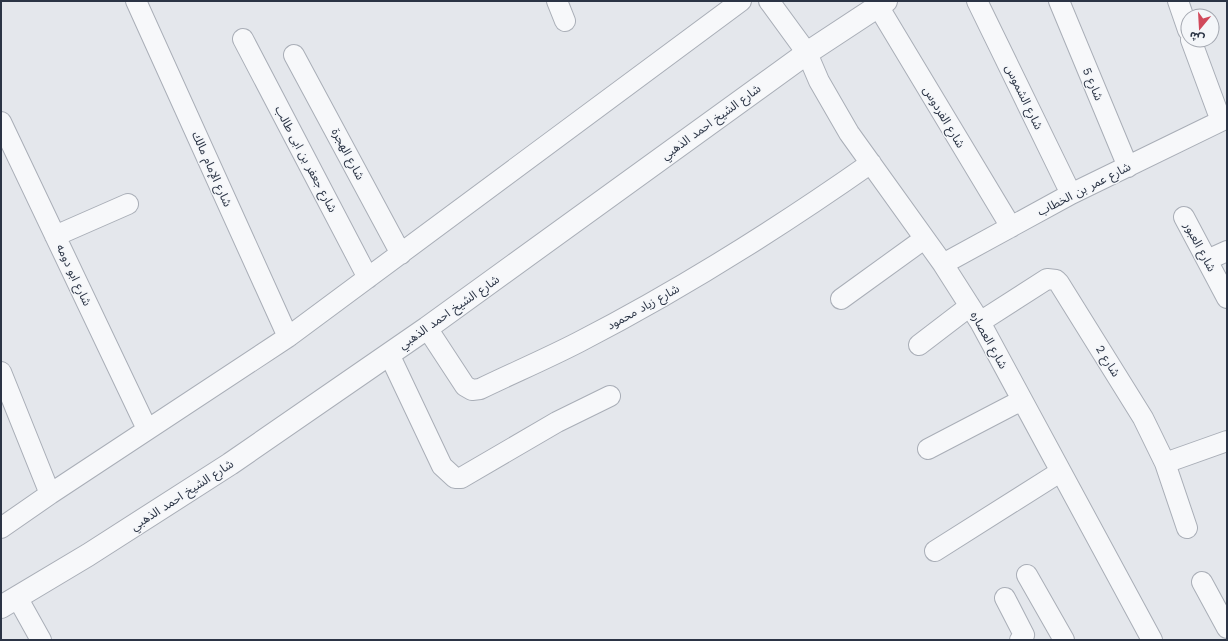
<svg xmlns="http://www.w3.org/2000/svg" width="1228" height="641" viewBox="0 0 1228 641" font-family="'Work Sans','Noto Sans Arabic',sans-serif">
<style>
.lines{fill:none;stroke-linecap:round;stroke-linejoin:round}
.minor-casing{stroke:#a9aeb7;stroke-width:22}
.tertiary-casing{stroke:#a9aeb7;stroke-width:24}
.minor{stroke:#f7f8fa;stroke-width:20}
.tertiary{stroke:#f7f8fa;stroke-width:22}
.labels{text-anchor:middle;stroke-width:3;stroke-linejoin:round;paint-order:stroke}
.street-label{font-size:12px;fill:#2b3445;stroke:#f4f6f9}
</style>
<rect width="100%" height="100%" fill="#e4e7ec"/>
<g class="lines">
<defs>
<path id="minor" d="M136,1L288,337
M557,1L565,21
M769,1L807,53L819,81L849,133L943,264L980,322L1152,640
M977,1L1071,194
M1059,1L1128,167
M1178,1L1188,30
M878,6L1011,227
M243,39L368,278
M1191,40L1221,121
M294,55L401,254
M1,122L147,429
M1184,217L1227,298
M55,236L128,204
M1207,260L1227,251
M943,264L1071,194L1227,118
M841,299L924,239
M980,322L1047,279L1056,280L1059,283L1143,418L1165,463L1187,528
M427,328L465,386L472,390L480,389C513,373 546,359 579,342C680,290 777,229 871,163
M919,345L970,306
M389,354L442,466L455,478H461L557,422L610,396
M1,372L50,494
M928,449L1022,400
M1165,463L1227,441
M1,528L50,494L288,337L741,1
M935,551L1060,472
M1027,575L1064,640
M1202,582L1227,628
M17,597L41,640
M1005,598L1023,633L1024,635L1020,640"/>
<path id="tertiary" d="M1,607L88,555L230,464L427,328L807,53L886,1"/>
</defs>
<use href="#minor" class="minor-casing"/>
<use href="#tertiary" class="tertiary-casing"/>
<use href="#minor" class="minor"/>
<use href="#tertiary" class="tertiary"/>
</g>
<g class="labels">
<g class="street-label">
<text transform="translate(1093 84) rotate(67)" y="4">شارع 5</text>
<text transform="translate(1024 97) rotate(64)" y="4">شارع الشموس</text>
<text transform="translate(944 117) rotate(59)" y="4">شارع الفردوس</text>
<text transform="translate(711 122) rotate(-36)" y="4">شارع الشيخ احمد الذهبي</text>
<text transform="translate(348 154) rotate(62)" y="4">شارع الهجرة</text>
<text transform="translate(306 159) rotate(62)" y="4">شارع جعفر بن ابى طالب</text>
<text transform="translate(212 169) rotate(66)" y="4">شارع الإمام مالك</text>
<text transform="translate(1084 189) rotate(-27)" y="4">شارع عمر بن الخطاب</text>
<text transform="translate(1200 247) rotate(62)" y="4">شارع العبور</text>
<text transform="translate(74 275) rotate(65)" y="4">شارع ابو دومه</text>
<text transform="translate(643 307) rotate(-29)" y="4">شارع زياد محمود</text>
<text transform="translate(449 312) rotate(-35)" y="4">شارع الشيخ احمد الذهبي</text>
<text transform="translate(989 340) rotate(61)" y="4">شارع العصاره</text>
<text transform="translate(1108 361) rotate(58)" y="4">شارع 2</text>
<text transform="translate(182 495) rotate(-33)" y="4">شارع الشيخ احمد الذهبي</text>
</g>
</g>
<rect width="1228" height="641" fill="none" stroke="#2b3445" stroke-width="4"/>
<g transform="translate(1200 28) rotate(198)"><circle r="19" fill="#f4f6f9" stroke="#a4a8b1"/>
<path d="M0-3L7 15L0 10L-7 15Z" fill="#d1495b"/>
<text y="-6" font-size="11" font-weight="bold" text-anchor="middle" fill="#2b3445">ش</text>
</g>
</svg>
